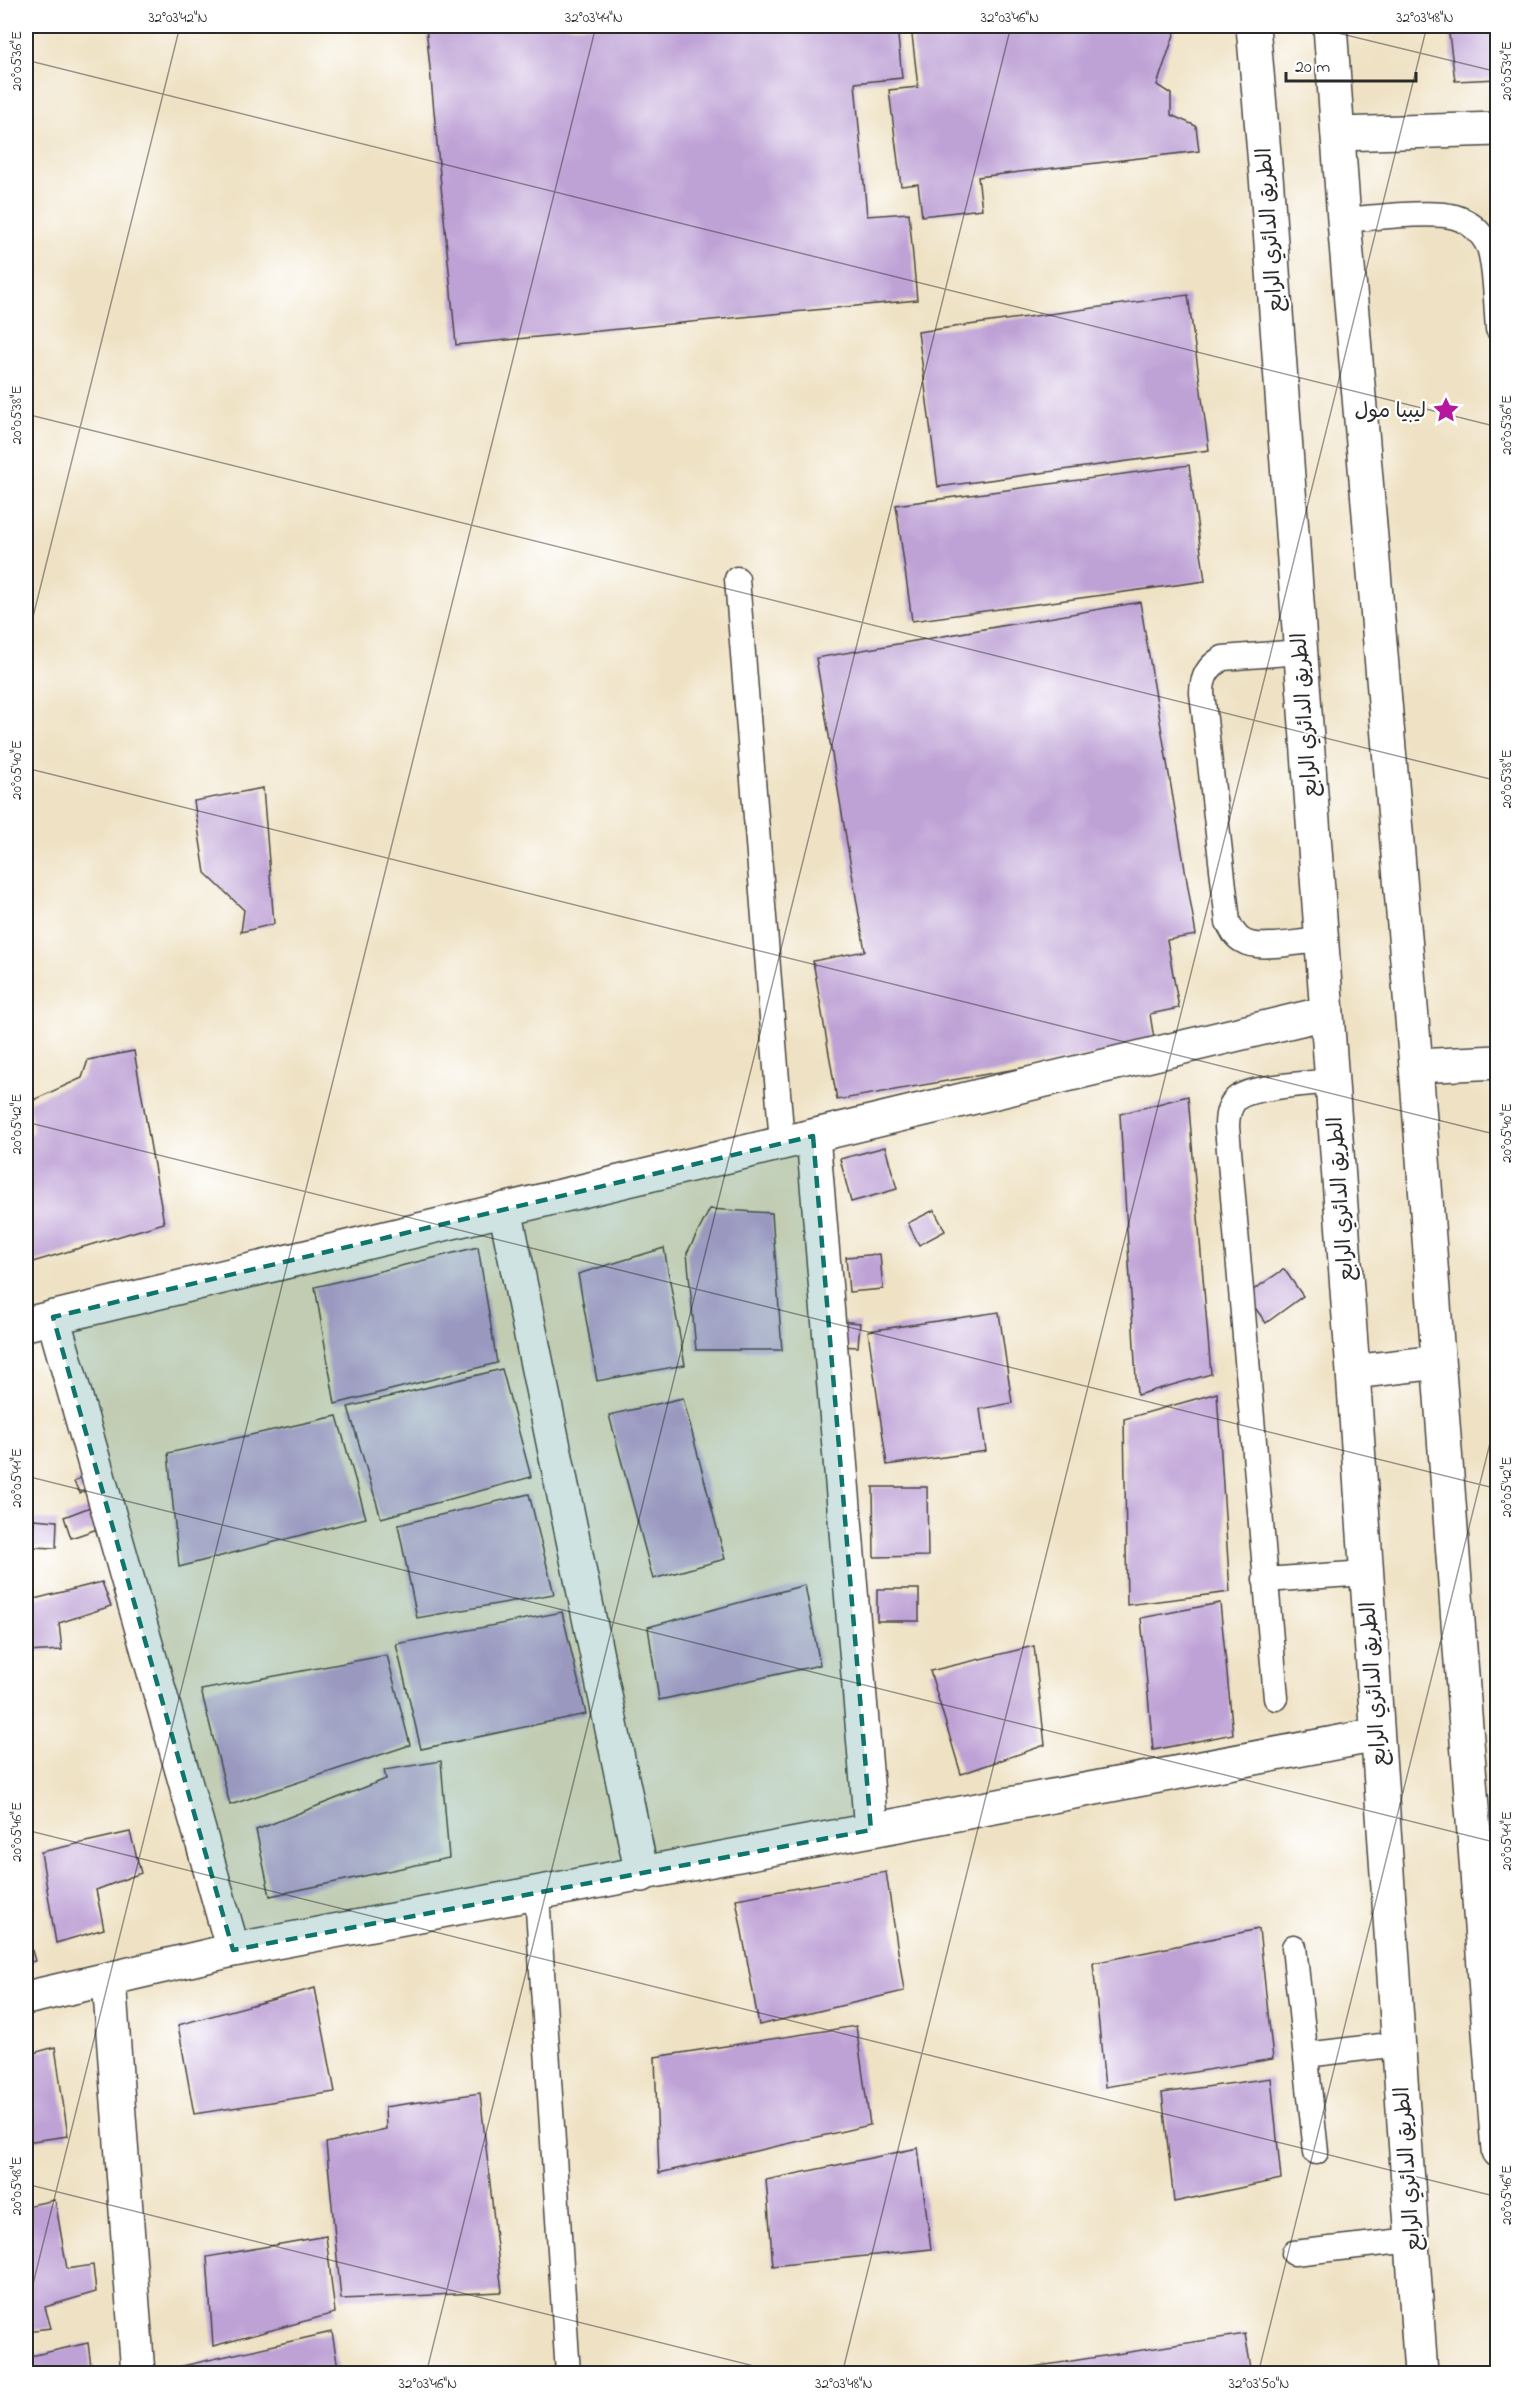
<svg xmlns="http://www.w3.org/2000/svg" width="1523" height="2399" viewBox="0 0 1523 2399" font-family="'Indie Flower','Playpen Sans Arabic',sans-serif">
<style>
.building{fill:#bea1d5}
.lines{fill:none;stroke-linecap:round;stroke-linejoin:round}
.lane-casing{stroke:#484642;stroke-width:27}
.street-casing{stroke:#484642;stroke-width:36}
.primary-casing{stroke:#484642;stroke-width:36}
.lane{stroke:#fff;stroke-width:24}
.street{stroke:#fff;stroke-width:33}
.primary{stroke:#fff;stroke-width:33}
.marked{fill:#0f766e;fill-opacity:0.2;stroke:#0f766e;stroke-width:4.5;stroke-dasharray:12 8;stroke-linejoin:round}
.ticks{fill:none;stroke:#2b2b2b;stroke-width:1.5;stroke-opacity:0.45}
.labels{text-anchor:middle;stroke-width:4.5;stroke-linejoin:round;paint-order:stroke}
.street-label{font-size:21px;fill:#2b2b2b;stroke:#fff}
.poi-label{font-size:21px;fill:#2b2b2b;stroke:#fff;text-anchor:end}
.neatline{fill:none;stroke:#2b2b2b;stroke-width:2}
.ticks-label{font-size:15px;text-anchor:middle;fill:#2b2b2b}
</style>
<rect width="100%" height="100%" fill="#fff"/>
<filter id="ink" filterUnits="userSpaceOnUse"><feTurbulence type="fractalNoise" baseFrequency=".0167" numOctaves="2"/><feDisplacementMap in="SourceGraphic" scale="12" xChannelSelector="R" yChannelSelector="G"/><feConvolveMatrix kernelMatrix="1 2 1 2 8 2 1 2 1" color-interpolation-filters="sRGB"/></filter>
<filter id="wash" filterUnits="userSpaceOnUse"><feTurbulence type="fractalNoise" baseFrequency=".008" numOctaves="4" result="noise"/><feDisplacementMap in="SourceGraphic" scale="24" xChannelSelector="R" yChannelSelector="G"/><feGaussianBlur stdDeviation="1.35" result="paint"/><feColorMatrix in="noise" values="0 0 0 0 0 0 0 0 0 0 0 0 0 0 0 0 0 1.4 0 .05"/><feComposite in="paint" operator="in"/></filter>
<g filter="url(#wash)">
<rect width="100%" height="100%" fill="#efe2c4"/>
<g id="blocks">
<path class="building" d="M426,26H897L902,78L855,83L867,216L909,213L917,300L456,345Z
M911,26H1177L1157,85L1171,94V115L1196,126L1199,151L978,177L982,209L922,216L918,184L901,186L889,90L918,87Z
M1448,26H1498V79L1455,81Z
M1188,295L1209,450L938,487L918,332Z
M1189,465L1205,581L912,621L896,505Z
M1140,602L1196,935L1167,940L1179,1008L1150,1014L1155,1045L837,1100L813,961L865,951L816,658Z
M263,788L274,924L241,932L244,910L205,873L194,801Z
M134,1051L164,1223L26,1264V1139L33,1131L29,1102L82,1078L88,1060Z
M1188,1096L1211,1374L1137,1395L1120,1114Z
M885,1147L897,1189L851,1202L840,1159Z
M710,1209L772,1213L782,1350H696L687,1253Z
M934,1210L945,1231L919,1245L908,1223Z
M478,1247L497,1363L335,1404L315,1287Z
M664,1248L685,1365L597,1381L578,1274Z
M880,1254L883,1289L849,1292L846,1257Z
M1284,1269L1303,1296L1266,1323L1246,1295Z
M999,1312L1012,1403L980,1409L986,1451L887,1465L868,1331Z
M838,1321L860,1323L858,1347L837,1346Z
M502,1369L531,1477L381,1518L348,1407Z
M1217,1393L1230,1592L1127,1605L1124,1419Z
M683,1398L725,1559L653,1579L609,1415Z
M337,1416L366,1518L179,1567L168,1453Z
M84,1475L90,1487L80,1493L74,1482Z
M873,1487H927L928,1556L874,1557Z
M529,1494L554,1594L417,1618L398,1525Z
M98,1504L106,1526L71,1538L64,1517Z
M34,1519L57,1521L56,1548L32,1547Z
M26,1558H32V1575H26Z
M102,1582L111,1606L59,1623L62,1650L26,1652V1601Z
M805,1585L820,1665L659,1700L648,1627Z
M877,1589H919V1621H877Z
M1220,1603L1233,1734L1153,1750L1141,1618Z
M562,1612L586,1714L421,1749L396,1644Z
M1034,1646L1045,1745L961,1774L930,1671Z
M387,1655L410,1745L230,1805L201,1690Z
M441,1761L449,1858L270,1896L256,1830L386,1779L384,1770Z
M130,1832L141,1873L96,1890L104,1929L56,1943L41,1852Z
M886,1872L904,1991L759,2025L736,1899Z
M1259,1929L1273,2059L1105,2087L1093,1963Z
M26,1930L35,1961L26,1963Z
M315,1988L335,2092L194,2114L178,2025Z
M856,2026L870,2125L659,2173L655,2057Z
M55,2047L68,2136L26,2142V2055Z
M1271,2078L1281,2179L1174,2202L1162,2093Z
M480,2093L502,2292L341,2299L326,2143L386,2129L385,2107Z
M918,2148L931,2249L773,2266L766,2180Z
M55,2200L67,2269L93,2265L96,2292L45,2307L51,2328L26,2331V2206Z
M326,2236L335,2313L213,2346L207,2257Z
M332,2332L339,2374H178V2367Z
M1245,2334L1252,2374H1001V2372Z
M88,2343L92,2374H26V2357Z"/>
</g>
</g>
<g filter="url(#ink)">
<use href="#blocks" fill-opacity="0" stroke="#484642" stroke-width="1.5"/>
<g class="lines">
<defs>
<path id="lane" d="M1344,220C1371,218 1431,210 1455,217C1472,222 1488,238 1491,255C1496,279 1496,305 1498,329
M737,579L782,1143
M1300,652L1223,658C1208,666 1202,677 1202,693L1228,922C1232,930 1235,937 1243,941C1258,951 1302,941 1320,940
M1265,1580L1366,1573
M1276,1698L1227,1127C1227,1117 1228,1108 1235,1100C1248,1086 1310,1084 1331,1081
M537,1894L568,2374
M1294,1947L1316,2152
M1306,2055L1398,2044
M1294,2253L1412,2240"/>
<path id="street" d="M1338,134L1498,129
M1416,1066L1498,1062
M813,1136L871,1830
M505,1209L642,1875
M53,1317L233,1950
M26,1324L1326,1013
M109,1979L138,2374
M26,1998L233,1950L1377,1735"/>
<path id="primary" d="M1253,26L1267,188L1353,1372L1421,2374
M1330,26L1344,220L1416,1066L1498,2151
M1353,1372L1438,1362"/>
</defs>
<use href="#lane" class="lane-casing"/>
<use href="#street" class="street-casing"/>
<use href="#primary" class="primary-casing"/>
<use href="#lane" class="lane"/>
<use href="#street" class="street"/>
<use href="#primary" class="primary"/>
</g>
</g>
<path class="marked" d="M813,1136L871,1830L233,1950L53,1317Z"/>
<path class="ticks" d="M1309,26L1498,72M26,60L1498,427M26,414L1498,781M26,645L180,26M26,768L1498,1135M26,1122L1498,1489M26,1476L1498,1843M26,1830L1498,2197M26,2184L786,2374M26,2312L596,26M426,2374L1011,26M842,2374L1427,26M1258,2374L1498,1411"/>
<defs>
<symbol id="sight-bare" viewBox="-9 -9 18 18"><path d="M0-6L1.8-2.2L6-1.7L2.9 1.2L3.7 5.4L0 3.3L-3.7 5.4L-2.9 1.2L-6-1.7L-1.8-2.2Z" fill="#b5179e" stroke="#fff" stroke-width="2.5" paint-order="stroke"/></symbol>
</defs>
<g fill-rule="evenodd">
<use href="#sight-bare" x="1427" y="391" width="38" height="38"/>
</g>
<g class="labels">
<g class="street-label">
<text transform="translate(1269 230) rotate(-94)" y="7">الطريق الدائري الرابع</text>
<text transform="translate(1304 715) rotate(-94)" y="7">الطريق الدائري الرابع</text>
<text transform="translate(1340 1199) rotate(-94)" y="7">الطريق الدائري الرابع</text>
<text transform="translate(1373 1684) rotate(-94)" y="7">الطريق الدائري الرابع</text>
<text transform="translate(1407 2169) rotate(-94)" y="7">الطريق الدائري الرابع</text>
</g>
<g class="poi-label">
<text x="1426" y="417">ليبيا مول</text>
</g>
</g>
<rect width="1523" height="2399" fill="none" stroke="#fff" stroke-width="66"/>
<path d="M1286 72v9h130v-9" fill="none" stroke="#2b2b2b" stroke-width="3"/>
<text x="1295" y="72" font-size="18" fill="#2b2b2b" stroke="#ffffff" stroke-width="4.5" paint-order="stroke">20 m</text>
<rect x="33" y="33" width="1457" height="2333" class="neatline"/>
<g class="ticks-label">
<text x="178" y="22">32°03'42"N</text>
<text x="594" y="22">32°03'44"N</text>
<text x="1010" y="22">32°03'46"N</text>
<text x="1425" y="22">32°03'48"N</text>
<text transform="translate(16 61) rotate(-90)" y="5">20°05'36"E</text>
<text transform="translate(1506 71) rotate(-90)" y="5">20°05'34"E</text>
<text transform="translate(16 415) rotate(-90)" y="5">20°05'38"E</text>
<text transform="translate(1506 425) rotate(-90)" y="5">20°05'36"E</text>
<text transform="translate(16 770) rotate(-90)" y="5">20°05'40"E</text>
<text transform="translate(1506 779) rotate(-90)" y="5">20°05'38"E</text>
<text transform="translate(16 1124) rotate(-90)" y="5">20°05'42"E</text>
<text transform="translate(1506 1133) rotate(-90)" y="5">20°05'40"E</text>
<text transform="translate(16 1478) rotate(-90)" y="5">20°05'44"E</text>
<text transform="translate(1506 1487) rotate(-90)" y="5">20°05'42"E</text>
<text transform="translate(16 1832) rotate(-90)" y="5">20°05'46"E</text>
<text transform="translate(1506 1841) rotate(-90)" y="5">20°05'44"E</text>
<text transform="translate(16 2186) rotate(-90)" y="5">20°05'48"E</text>
<text transform="translate(1506 2195) rotate(-90)" y="5">20°05'46"E</text>
<text x="428" y="2388">32°03'46"N</text>
<text x="844" y="2388">32°03'48"N</text>
<text x="1259" y="2388">32°03'50"N</text>
</g>
</svg>
